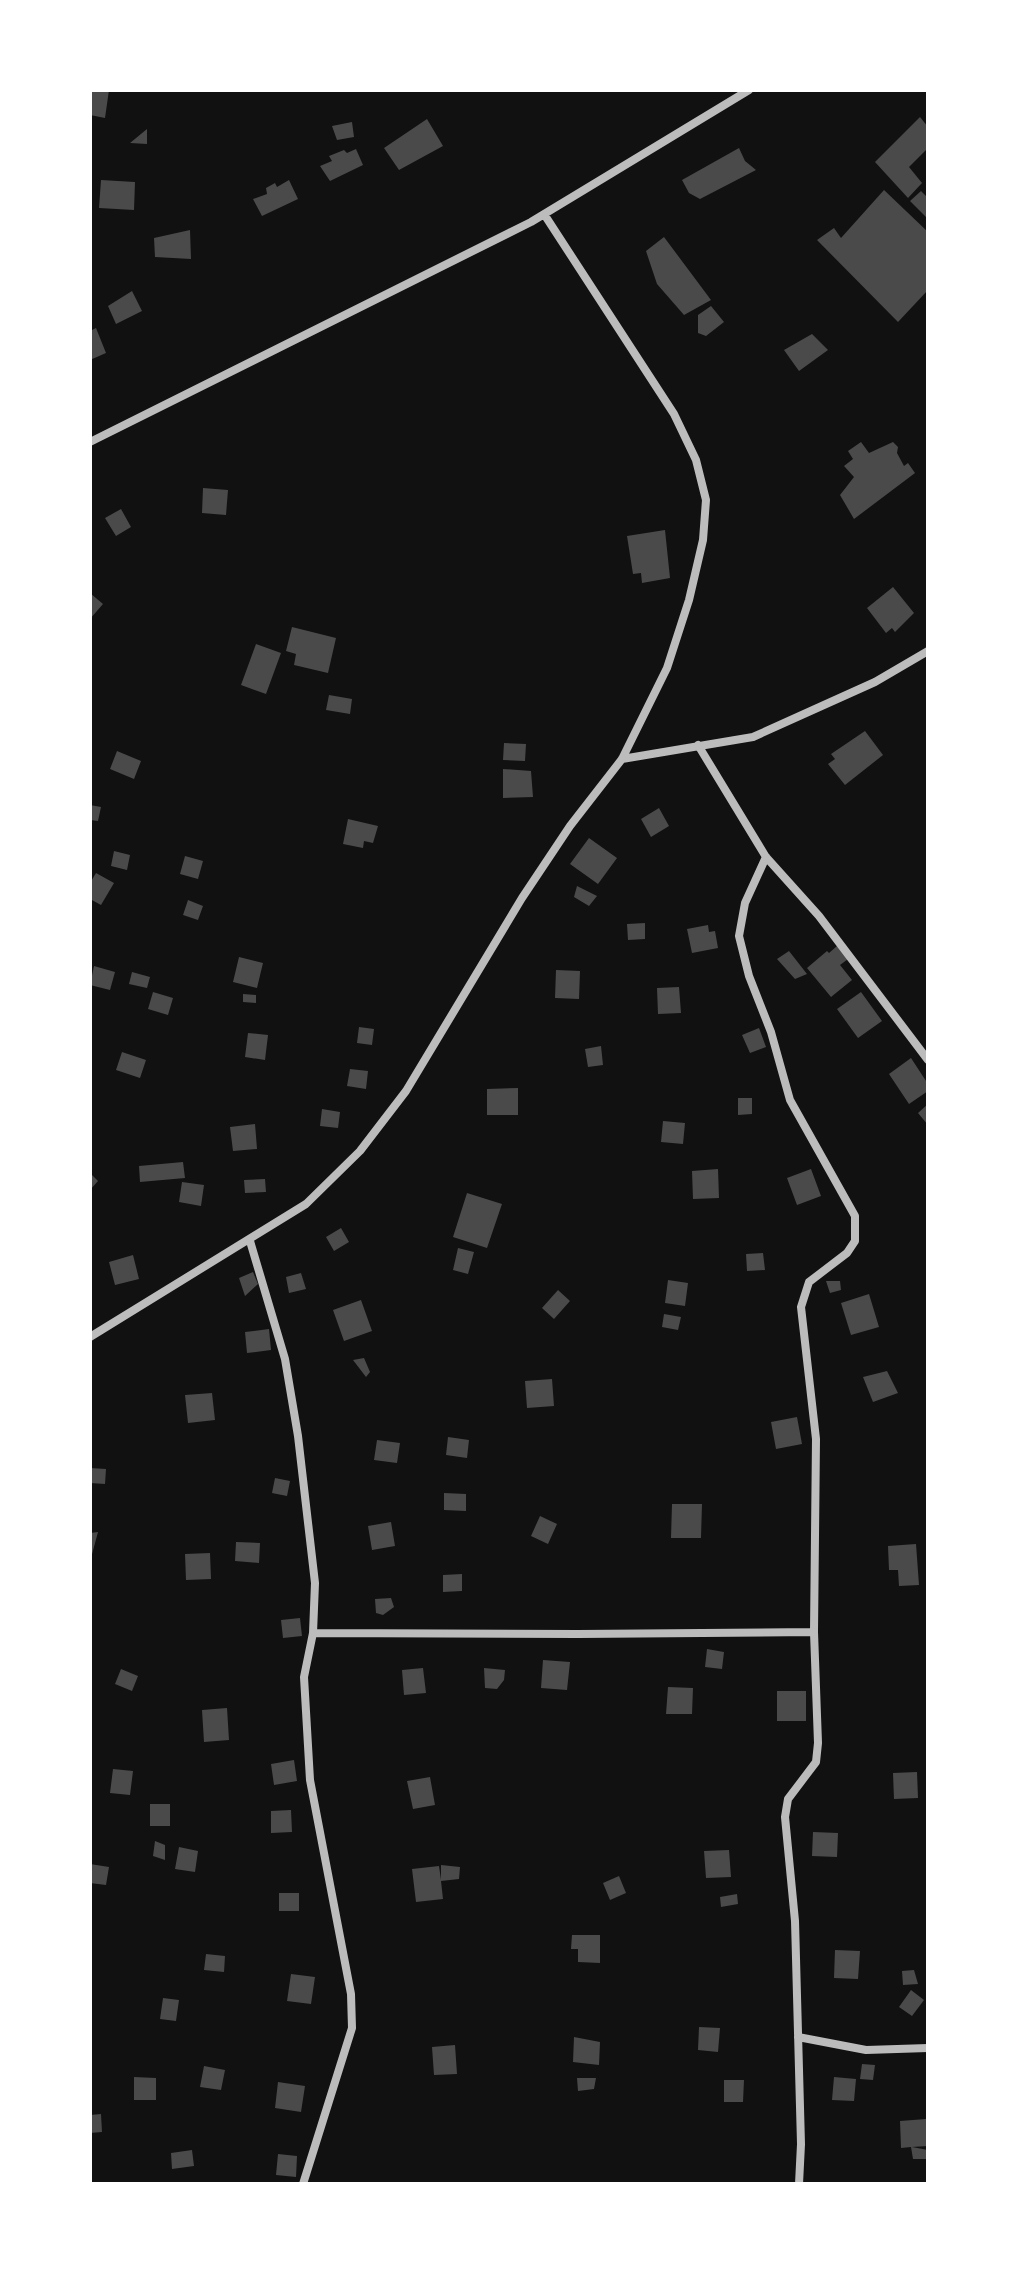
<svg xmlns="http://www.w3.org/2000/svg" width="1018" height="2274" viewBox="0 0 1018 2274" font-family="'Asap Condensed',sans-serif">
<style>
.building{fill:#4a4a4a}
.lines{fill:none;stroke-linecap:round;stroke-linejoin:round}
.minor{stroke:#bcbcbc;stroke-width:8}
</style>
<rect width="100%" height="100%" fill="#111"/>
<path class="building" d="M90,90H109L105,118L90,115Z
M920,117L928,127V148L909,167L922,183L908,198L875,162Z
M427,119L443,146L399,170L384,148Z
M352,122L354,137L337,140L332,126Z
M147,129V144L130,143Z
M739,148L745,161L756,170L700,199L689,193L682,180Z
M356,149L363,165L330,181L320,166L332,161L329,156L344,150L347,153Z
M101,180L135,182L134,210L99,208Z
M289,180L298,199L262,216L253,199L267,194L266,188L275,183L277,187Z
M884,190L928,232V290L898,322L817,240L834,228L841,238Z
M921,191L928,198V219L910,201Z
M190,230L191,259L155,257L154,238Z
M664,237L711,300L684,315L657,284L646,251Z
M132,291L142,311L116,324L108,306Z
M711,306L724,322L706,336L698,333V315Z
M96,328L106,353L90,360V331Z
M812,334L828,350L799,371L784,350Z
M861,442L869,453L893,442L898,447L897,453L904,466L908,463L915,473L854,519L840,495L854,477L844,466L853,459L848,451Z
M203,488L228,490L226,515L202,513Z
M121,509L131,527L116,536L105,518Z
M665,530L670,578L642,583L641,573L633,574L627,536Z
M893,587L914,613L895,632L892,628L886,633L867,608Z
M90,593L103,604L90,619Z
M292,627L336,638L328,673L294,665L296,654L286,651Z
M256,644L281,653L266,694L241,685Z
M329,695L352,699L350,714L326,710Z
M865,731L883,755L845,785L828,764L835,759L831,754Z
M504,743L526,744L525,761L503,760Z
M117,751L141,761L134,779L110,769Z
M503,769L531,771L533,797L503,798Z
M90,805L101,807L98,821L90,820Z
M659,808L669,826L651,837L641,819Z
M348,819L378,826L373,843L364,841L363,848L343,844Z
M589,838L617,858L598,884L570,864Z
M114,851L130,855L127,870L111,866Z
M185,856L203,861L198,879L180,874Z
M96,873L114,883L101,905L90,899V883Z
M577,886L597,896L589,906L574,897Z
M188,900L203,906L198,920L183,915Z
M645,923V939L628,940L627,924Z
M708,925L709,932L715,931L718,948L692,953L687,929Z
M837,946L848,959L840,965L852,980L831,997L807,968L827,951L829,953Z
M789,951L807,974L795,979L777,959Z
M239,957L263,963L257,988L233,982Z
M94,966L115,972L110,990L90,985Z
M556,970L580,971L579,999L555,998Z
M132,972L150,977L147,988L129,984Z
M679,987L681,1013L658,1014L657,988Z
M153,992L173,998L168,1015L148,1009Z
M861,992L882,1021L858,1038L837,1009Z
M243,994L256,995V1003L243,1002Z
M359,1027L374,1029L372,1045L357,1043Z
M759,1028L766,1047L750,1053L742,1035Z
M248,1033L268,1035L265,1060L245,1057Z
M601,1046L603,1065L588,1067L585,1049Z
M122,1052L146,1060L140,1078L116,1070Z
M911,1058L928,1084V1091L909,1104L889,1074Z
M350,1069L368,1071L366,1089L347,1086Z
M518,1088V1115H487V1089Z
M738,1098H752V1114L738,1115Z
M928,1104V1125L918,1113Z
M322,1109L340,1112L338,1128L320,1126Z
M663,1121L685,1123L683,1144L661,1142Z
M255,1124L257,1149L233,1151L230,1127Z
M183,1162L185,1178L140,1182L139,1166Z
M718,1169L719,1198L693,1199L692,1171Z
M811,1169L821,1196L797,1205L787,1178Z
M90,1173L98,1181L90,1190Z
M265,1179L266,1192L245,1193L244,1180Z
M182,1182L204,1185L201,1206L179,1202Z
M467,1193L502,1204L487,1248L453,1237Z
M341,1228L349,1242L334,1251L326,1237Z
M458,1248L474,1252L468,1274L453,1270Z
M763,1253L765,1270L747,1271L746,1254Z
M133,1255L139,1279L115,1285L109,1262Z
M253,1272L258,1284L245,1296L239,1278Z
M301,1273L306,1289L289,1293L286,1277Z
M668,1280L688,1283L685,1306L665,1303Z
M826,1281H840L841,1290L830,1293Z
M558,1290L570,1301L554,1319L542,1308Z
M869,1294L879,1327L851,1335L841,1303Z
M361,1300L372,1331L344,1341L333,1310Z
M664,1314L681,1317L678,1330L662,1327Z
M269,1329L271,1350L247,1353L245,1332Z
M364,1358L370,1372L366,1377L353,1360Z
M887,1371L898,1393L873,1402L863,1377Z
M552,1379L554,1406L527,1408L525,1381Z
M212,1393L215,1420L188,1423L185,1395Z
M797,1417L802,1444L776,1449L771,1422Z
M448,1437L469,1440L467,1458L446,1455Z
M377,1440L400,1443L397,1463L374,1460Z
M90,1468L106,1469L105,1484L90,1483Z
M275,1478L290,1481L287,1496L272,1493Z
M444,1493L466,1494V1511L444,1510Z
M672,1504H702L701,1538H671Z
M540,1516L557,1524L548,1544L531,1536Z
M391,1522L395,1546L372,1550L368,1526Z
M98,1532L91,1558H90V1533Z
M236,1542L260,1543L259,1563L235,1561Z
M916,1544L919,1585L899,1586L898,1570H889L888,1546Z
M210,1553L211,1579L186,1580L185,1554Z
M462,1574V1591L443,1592V1575Z
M391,1598L394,1607L383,1615L376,1613L375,1599Z
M300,1618L302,1636L283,1638L281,1620Z
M707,1649L724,1652L722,1669L705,1667Z
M543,1660L570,1662L567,1690L541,1688Z
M423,1668L426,1693L404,1695L402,1670Z
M484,1668L505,1670L504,1680L497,1689L485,1688Z
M121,1669L138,1676L132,1691L115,1684Z
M668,1687L693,1688L692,1714H666Z
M777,1691H806V1721H777Z
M227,1708L229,1740L204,1742L202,1710Z
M294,1760L297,1781L274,1785L271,1764Z
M113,1769L133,1771L130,1795L110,1793Z
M917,1772L918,1798L894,1799L893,1773Z
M430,1777L435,1805L413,1809L407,1781Z
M150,1804H170V1826H150Z
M291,1810L292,1832L271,1833V1811Z
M813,1832L838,1833L837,1857L812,1856Z
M155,1841L165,1845V1860L153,1856Z
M179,1847L198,1851L195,1872L175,1869Z
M729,1850L731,1877L706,1878L704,1851Z
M90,1864L109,1867L106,1885L90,1883Z
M441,1865L460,1867L459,1879L441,1881L443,1899L416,1902L412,1869L439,1866L441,1880Z
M619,1876L626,1893L610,1900L603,1883Z
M279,1893H299V1911H279Z
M737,1894L738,1904L721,1907L720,1897Z
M572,1935H600V1963L578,1962V1949H571Z
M835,1950L860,1951L858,1979L834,1978Z
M206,1954L225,1956L224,1972L204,1970Z
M914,1970L918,1984L903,1985L902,1971Z
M291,1974L315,1977L311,2004L287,2001Z
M911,1990L924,2000L912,2016L899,2007Z
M163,1998L179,2000L176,2021L160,2019Z
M699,2027L720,2028L718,2052L698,2050Z
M574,2037L600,2042L599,2065L573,2062Z
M455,2045L457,2074L434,2075L432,2047Z
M862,2064L875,2065L873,2080L860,2079Z
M204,2066L225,2070L221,2090L200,2087Z
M134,2077L156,2078V2100H134Z
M834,2077L856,2079L854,2101L832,2100Z
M577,2078H596L594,2089L578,2091Z
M724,2080H744L743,2102H724Z
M278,2082L305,2086L301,2112L275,2108Z
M101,2114L102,2132L90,2133V2115Z
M926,2119L928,2146L912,2147L928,2150V2159H913L911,2147L901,2148L900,2121Z
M192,2150L194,2166L172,2169L171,2153Z
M278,2154L297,2156L296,2177L276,2175Z"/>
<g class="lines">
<path class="minor" d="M90,442L531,222L749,90
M698,745L766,857L819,916L928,1060
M622,759L753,737L875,682L928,651
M766,857L745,903L739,936L749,976L771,1032L790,1100L855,1216V1241L847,1253L809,1282L801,1307L816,1439L814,1632L818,1743L816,1762L788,1799L785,1817L795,1921L801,2144L799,2184
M250,1241L285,1359L298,1436L315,1583L313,1633L304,1677L310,1780L351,1994L352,2028L303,2184
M90,1337L306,1204L360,1151L406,1091L522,898L570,826L622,759L667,668L689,600L703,540L706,500L696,460L674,414L544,214
M313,1633L578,1634L814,1632
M798,2037L866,2050L928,2048"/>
</g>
<rect width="1018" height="2274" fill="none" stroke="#ffffff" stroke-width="184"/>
</svg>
